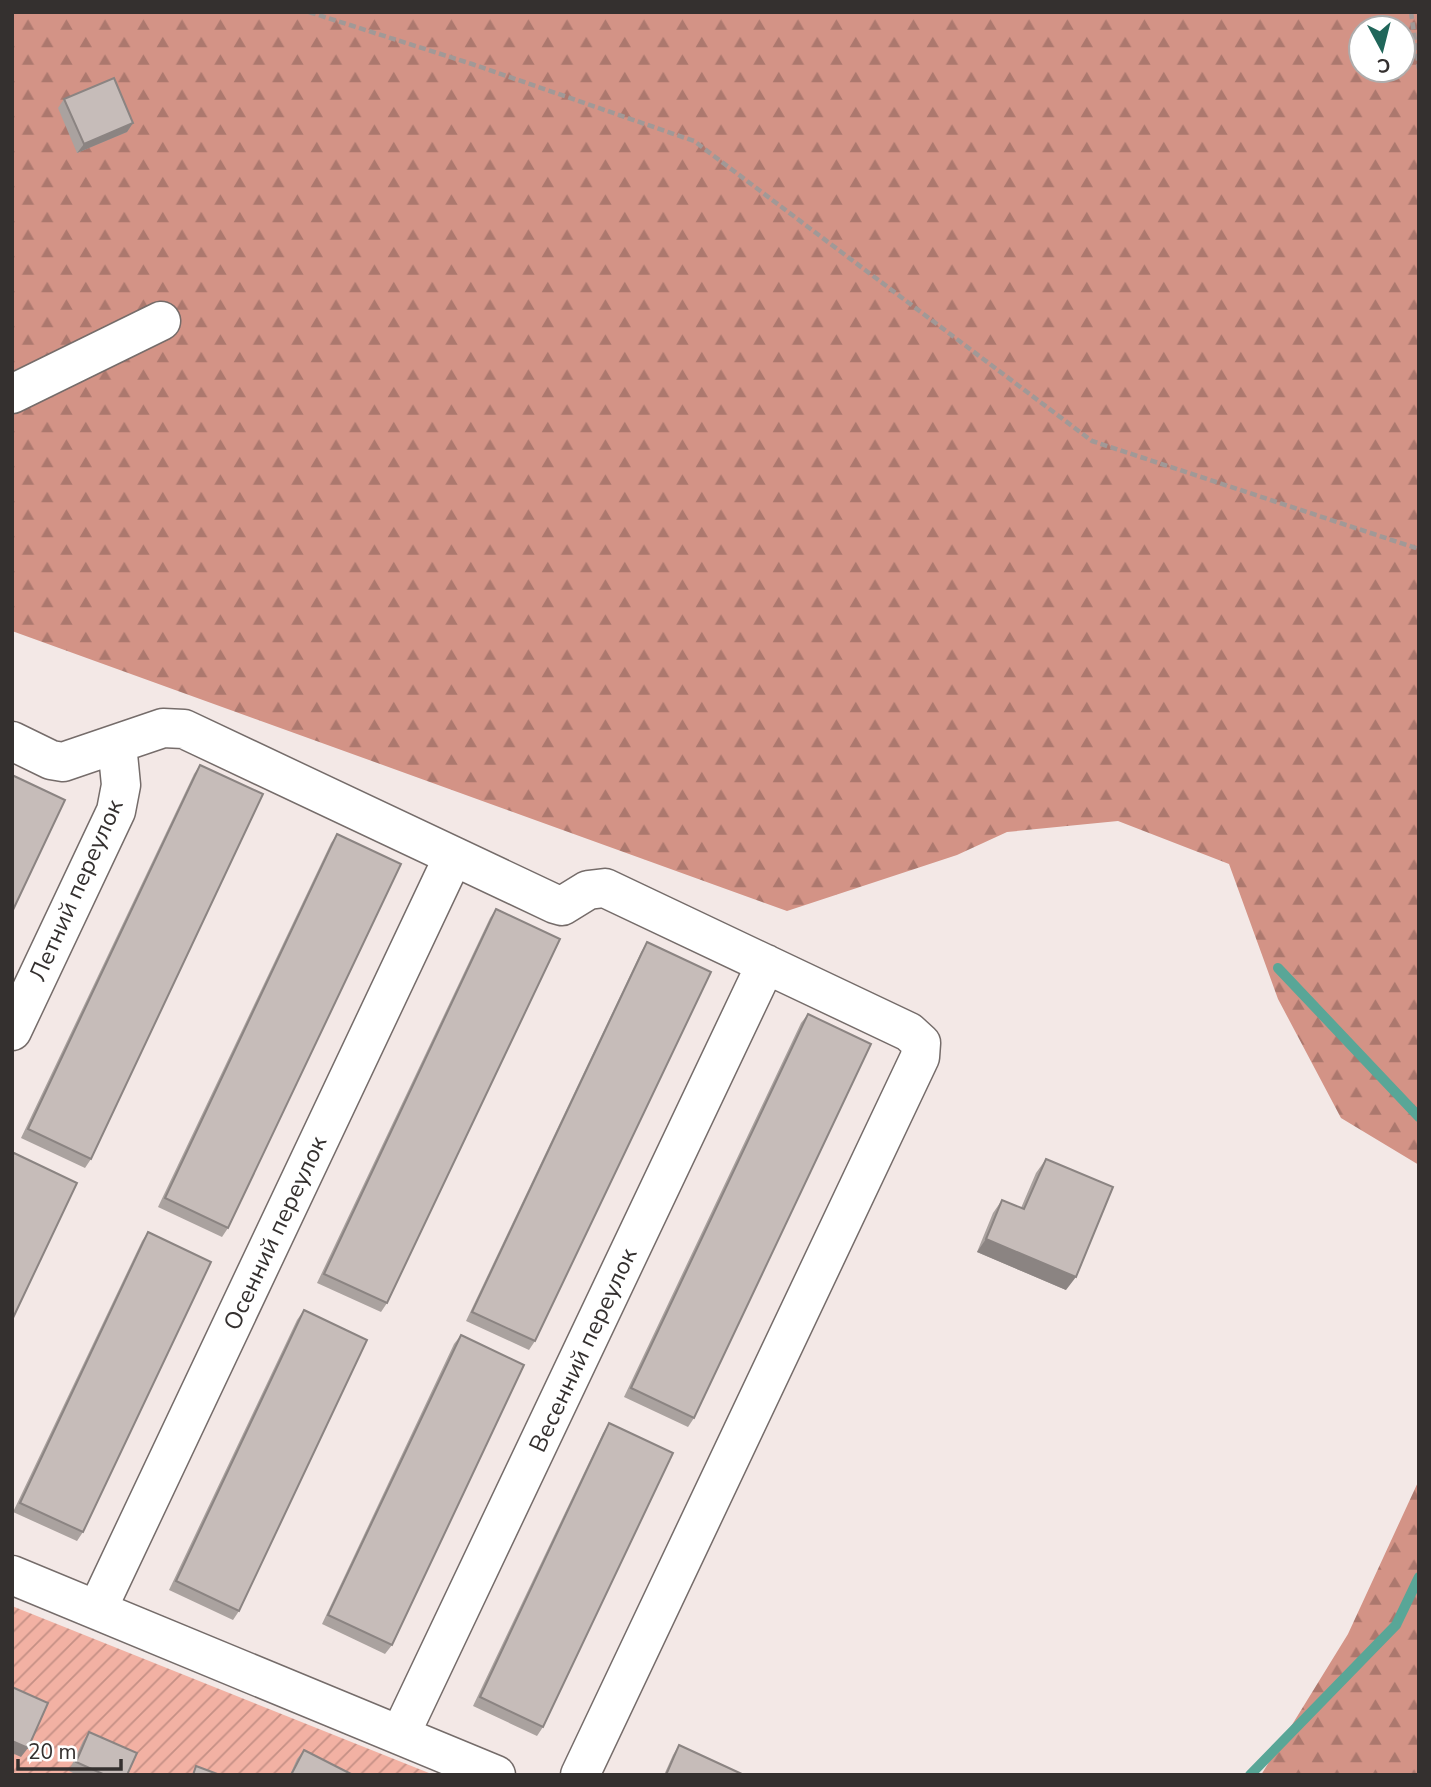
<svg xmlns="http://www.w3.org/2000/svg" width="1431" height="1787" viewBox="0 0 1431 1787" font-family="'Nunito Sans',sans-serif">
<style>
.forest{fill:url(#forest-firs);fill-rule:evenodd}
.garden{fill:url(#garden-furrows)}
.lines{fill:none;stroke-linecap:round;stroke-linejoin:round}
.stream{stroke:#59a697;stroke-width:10}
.minor-casing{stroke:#756c6a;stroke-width:41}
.path{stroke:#a19997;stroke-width:4.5;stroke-dasharray:7 3.5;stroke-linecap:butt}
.minor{stroke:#fff;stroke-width:38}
.wall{fill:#aaa29f}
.shaded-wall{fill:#8b8482}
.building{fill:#c6bcb9;stroke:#8b8482;stroke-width:2}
.labels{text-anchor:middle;stroke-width:7;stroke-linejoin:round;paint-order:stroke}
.street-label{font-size:24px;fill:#34302f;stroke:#fff}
</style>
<defs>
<pattern id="forest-firs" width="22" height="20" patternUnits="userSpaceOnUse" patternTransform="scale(1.75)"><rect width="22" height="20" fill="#d39386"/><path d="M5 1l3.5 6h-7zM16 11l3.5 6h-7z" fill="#ac786e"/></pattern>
<pattern id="garden-furrows" width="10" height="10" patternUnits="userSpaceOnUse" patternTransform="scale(1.75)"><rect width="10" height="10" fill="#f2b1a3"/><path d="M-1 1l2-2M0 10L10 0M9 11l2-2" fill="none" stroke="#c59085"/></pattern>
</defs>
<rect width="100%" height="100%" fill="#f3e8e6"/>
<path class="forest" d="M12,12H1419V1165L1341,1118L1278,999L1229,864L1118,821L1007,832L957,855L787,911L12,631ZM1361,28H1403V70H1361Z
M1419,1480V1775H1261L1348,1634Z"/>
<path class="garden" d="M12,1606L434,1775H12Z"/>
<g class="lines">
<path class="stream" d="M1278,968L1419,1117
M1250,1775L1396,1625L1419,1577"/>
<defs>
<path id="minor" d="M12,394L161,321
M12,741L51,760L63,762L163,728L184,729L555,904L562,906L588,890L605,888L909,1032L921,1043L920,1057L580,1775
M12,1031L116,811L121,785L117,744
M12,1575L496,1775
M97,1610L453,857
M400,1735L766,964"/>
</defs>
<use href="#minor" class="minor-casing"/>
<path class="path" d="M309,12L472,64L694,141L1092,441L1419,549
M1411,12L1419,69"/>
<use href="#minor" class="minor"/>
</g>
<path class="wall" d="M64,99L133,123L127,132L77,153L58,108Z
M200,765L91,1159L85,1168L21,1138L194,774Z
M337,834L228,1228L222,1237L158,1207L331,843Z
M496,909L387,1303L381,1312L317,1283L490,918Z
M647,942L535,1341L529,1350L466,1321L641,952Z
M808,1014L694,1418L688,1427L624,1397L801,1023Z
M1046,1159L1066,1290L977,1252L993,1213L1002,1200L1021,1208L1036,1173Z
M148,1232L83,1532L77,1541L13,1512L142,1241Z
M304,1310L239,1611L233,1620L169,1590L297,1320Z
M461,1335L392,1645L385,1654L322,1624L454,1344Z
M609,1423L543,1727L537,1736L473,1706L603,1433Z
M89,1732L127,1775H77L69,1771L83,1741Z
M679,1745L744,1775H664L673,1755Z
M304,1750L353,1775H290L297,1759Z"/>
<path class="shaded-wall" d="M133,123L127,132L77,153L84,144Z
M986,1239L1076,1277L1066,1290L977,1252Z
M12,1741L28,1748L21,1757L12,1753Z"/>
<path class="building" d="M114,78L133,123L84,144L64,99Z
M200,765L263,794L91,1159L28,1129Z
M12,775L65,800L12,912Z
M337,834L401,864L228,1228L165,1198Z
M496,909L560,939L387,1303L324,1274Z
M647,942L711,972L535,1341L472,1312Z
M808,1014L871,1044L694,1418L631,1388Z
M14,1153L77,1183L12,1320V1156Z
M1046,1159L1113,1187L1076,1277L986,1239L1002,1200L1024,1209Z
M148,1232L211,1262L83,1532L20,1503Z
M304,1310L367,1340L239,1611L176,1581Z
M461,1335L524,1365L392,1645L328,1615Z
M609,1423L673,1453L543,1727L480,1697Z
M12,1687L48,1703L28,1748L12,1741Z
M89,1732L137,1753L127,1775H105L76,1762Z
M679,1745L744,1775H666Z
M304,1750L353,1775H291Z
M196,1766L220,1775H193Z"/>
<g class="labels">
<g class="street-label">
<text transform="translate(76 890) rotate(-66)" y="8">Летний переулок</text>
<text transform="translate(275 1233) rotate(-65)" y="8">Осенний переулок</text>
<text transform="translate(583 1350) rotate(-65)" y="8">Весенний переулок</text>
</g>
</g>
<rect width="1431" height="1787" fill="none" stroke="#34302f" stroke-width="28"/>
<g transform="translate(1382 49) rotate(173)"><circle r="33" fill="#ffffff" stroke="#aeacac" stroke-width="2"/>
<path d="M0-5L12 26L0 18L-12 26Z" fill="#20665a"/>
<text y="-10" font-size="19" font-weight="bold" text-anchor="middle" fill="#34302f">С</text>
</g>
<path d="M18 1759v10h103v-10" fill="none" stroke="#34302f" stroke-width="3.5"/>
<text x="28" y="1759" font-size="21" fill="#34302f" stroke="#ffffff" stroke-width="5" paint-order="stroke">20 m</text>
</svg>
